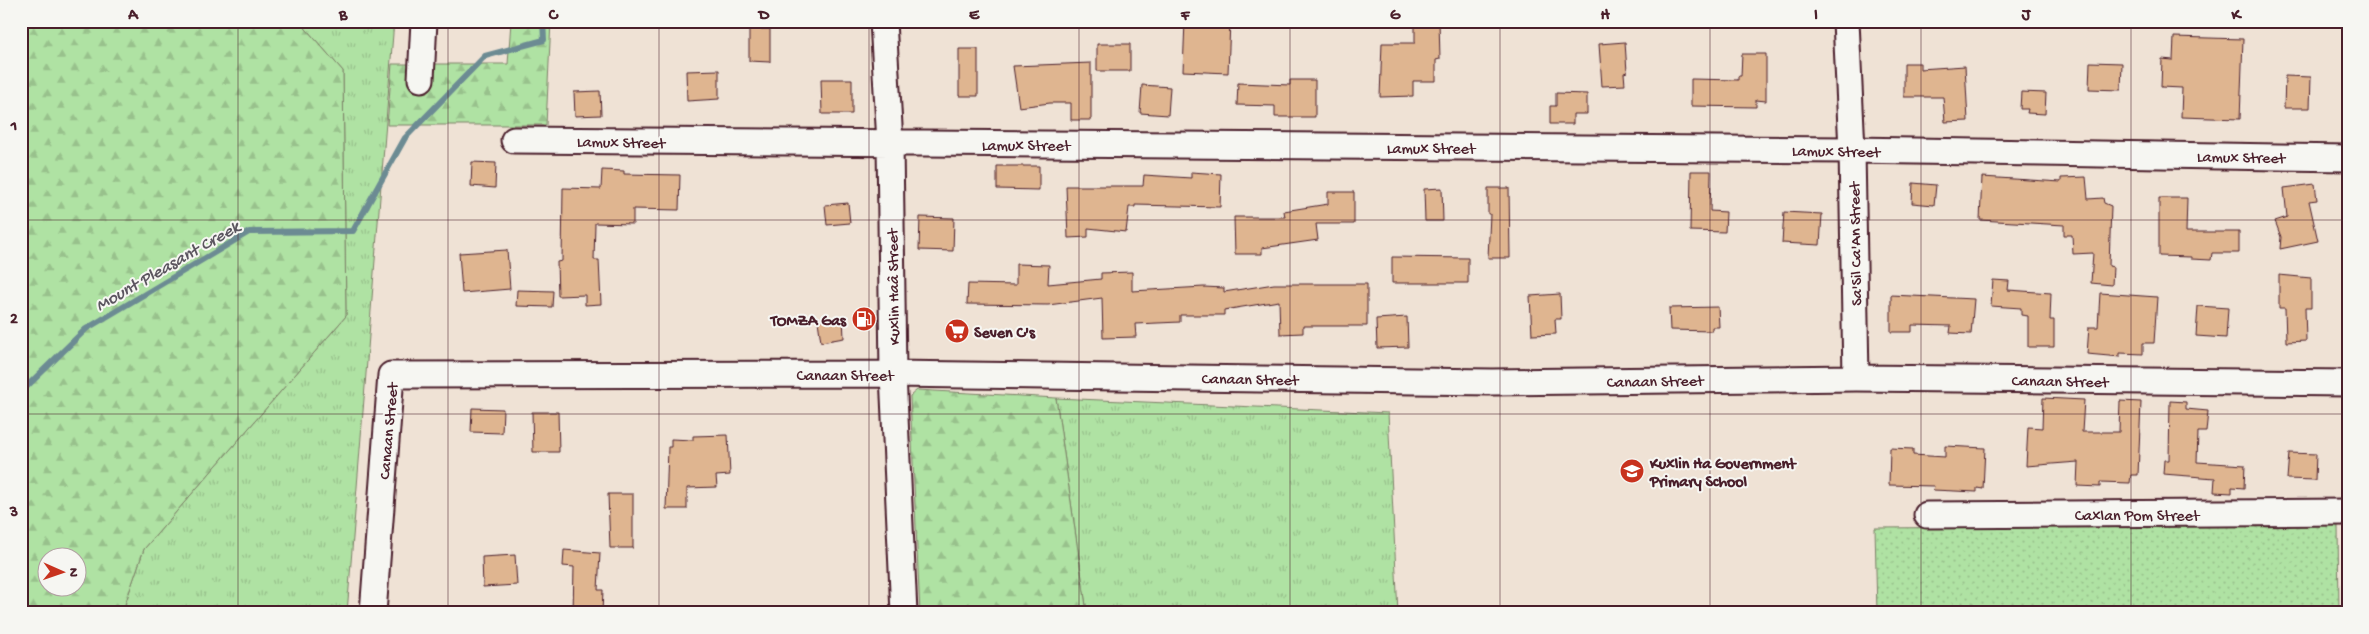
<svg xmlns="http://www.w3.org/2000/svg" width="2369" height="634" viewBox="0 0 2369 634" font-family="'Gochi Hand',sans-serif">
<style>
.grass{fill:url(#grass-tufts);stroke:#7c8067}
.forest{fill:url(#forest-firs);stroke:#7c8067;fill-rule:evenodd}
.park{fill:url(#park-dots);stroke:#7c8067}
.lines{fill:none;stroke-linecap:round;stroke-linejoin:round}
.stream{stroke:#6c8b93;stroke-width:6}
.building{fill:#dfb590;stroke:#4a1f2b}
.minor-casing{stroke:#4a1f2b;stroke-width:29}
.minor{stroke:#f6f6f2;stroke-width:25}
.grid{fill:none;stroke:#4a1f2b;stroke-width:1;stroke-opacity:0.55}
.labels{text-anchor:middle;stroke-width:4;stroke-linejoin:round;paint-order:stroke}
.street-label{font-size:16px;fill:#4a1f2b;stroke:#f6f6f2}
.poi-label{font-size:16px;font-weight:bold;fill:#4a1f2b;stroke:#f6f6f2;text-anchor:start}
.water-label{font-size:18px;font-style:italic;fill:#5b555f;stroke:#f6f6f2}
.neatline{fill:none;stroke:#4a1f2b;stroke-width:2}
.grid-label{font-size:16px;text-anchor:middle;font-weight:bold;fill:#4a1f2b}
</style>
<defs>
<pattern id="grass-tufts" width="24" height="20" patternUnits="userSpaceOnUse" patternTransform="scale(1.25)"><rect width="24" height="20" fill="#afe2a3"/><path d="M3 7l-1-3M5 7V3M7 7l1-3M15 17l-1-3M17 17v-4M19 17l1-3" fill="none" stroke="#98c18c"/></pattern>
<pattern id="forest-firs" width="22" height="20" patternUnits="userSpaceOnUse" patternTransform="scale(1.25)"><rect width="22" height="20" fill="#afe2a3"/><path d="M5 1l3.5 6h-7zM16 11l3.5 6h-7z" fill="#98c18c"/></pattern>
<pattern id="park-dots" width="8" height="8" patternUnits="userSpaceOnUse" patternTransform="scale(1.25)"><rect width="8" height="8" fill="#afe2a3"/><path d="M2 2h.1M6 6h.1" fill="none" stroke="#98c18c" stroke-width="1.8" stroke-linecap="round"/></pattern>
</defs>
<rect width="100%" height="100%" fill="#efe2d5"/>
<filter id="ink" filterUnits="userSpaceOnUse"><feTurbulence type="fractalNoise" baseFrequency=".02" numOctaves="2"/><feDisplacementMap in="SourceGraphic" scale="10" xChannelSelector="R" yChannelSelector="G"/><feConvolveMatrix kernelMatrix="1 2 1 2 8 2 1 2 1" color-interpolation-filters="sRGB"/></filter>
<g filter="url(#ink)">
<path class="grass" d="M299,21H394L347,613H122L144,549L346,316L343,71Z
M1056,398L1388,413L1398,613H1087Z"/>
<path class="forest" d="M21,21H299L343,71L346,316L144,549L122,613H21ZM48,556H78V586H48Z
M511,21H551L546,125H387L392,64H508Z
M917,390L1056,398L1087,613H920L910,396Z"/>
<path class="park" d="M2338,525L2339,613H1877L1875,528Z"/>
<g class="lines">
<path class="stream" d="M21,392L86,329L249,232L353,231L405,138L485,56L544,40L543,21"/>
</g>
<path class="building" d="M1185,21H1230L1228,73L1183,71Z
M1415,21H1439L1440,59L1436,60V81H1413V96L1380,97L1382,43H1415Z
M749,29H770V62L749,61Z
M2174,37L2243,39L2240,119L2181,117L2182,88L2161,87L2162,59L2173,60Z
M1625,42L1627,72L1624,73L1625,85L1602,86L1599,44Z
M1097,44H1130V71H1097Z
M959,49H978V96H959Z
M1742,54H1766V101L1756,100V107L1691,106V79L1738,80V76H1741Z
M2090,62L2122,63L2121,90L2089,89Z
M1091,63V120H1071V103H1050L1019,107L1013,66Z
M1904,63H1920V69L1965,66L1968,121L1945,122L1943,97H1904Z
M719,70V99L687,101L686,71Z
M2285,76L2311,77L2310,108H2284Z
M821,79H852V114H822Z
M1290,80H1315V117H1275V106L1237,105L1238,83L1290,85Z
M1142,85L1170,87L1168,115L1140,113Z
M600,91L601,115L575,116L574,92Z
M2021,92L2046,93L2045,114L2027,113L2028,109H2020Z
M1556,93L1587,94V114H1573V124H1550V106H1556Z
M472,162L496,163L495,188L471,186Z
M997,166H1039V190L997,189Z
M602,170L624,171V174L680,175L679,210L633,209V224L595,223L594,260H599L601,304L585,305V295L558,296L557,262L562,261L563,188L601,189Z
M1691,171H1711L1710,211L1726,212L1725,232L1690,231Z
M1191,172L1221,174L1220,207L1135,205V207H1129L1126,232L1088,228V237L1068,238L1066,186H1143L1144,175L1191,178Z
M1982,177L2061,182V178L2086,177L2088,199L2103,198L2104,203L2111,206L2109,266L2113,267L2112,285L2091,283L2093,253L2073,254L2072,235H2064V225L1980,220Z
M1913,183L1936,185L1934,205L1912,203Z
M2315,184L2317,200L2309,201L2318,241L2280,249L2281,237L2275,221L2287,217L2284,188Z
M1442,188L1443,221H1425L1424,189Z
M1488,188H1509L1510,258H1488L1490,214H1488Z
M1328,192H1354V224H1316L1318,240L1262,248V254H1235L1234,217H1285L1284,211L1328,204Z
M2159,198H2187L2186,232H2239V253H2212L2211,260L2191,259V257L2159,256Z
M848,203L850,223L827,225L825,205Z
M1784,212L1822,214L1820,245L1782,243Z
M920,217L954,218L953,251L919,250Z
M507,250L510,289L462,293L459,253Z
M1392,257L1468,258V283H1392Z
M1016,264L1049,265L1048,284L1101,279V273L1132,272V291L1204,287L1224,288V292L1274,284H1367V326H1303V333L1280,334L1279,301L1224,310V315H1180V322L1135,324L1136,337L1103,338L1102,298L1048,305L967,304L968,284L1016,285Z
M2279,275L2311,278V308H2305L2306,341L2286,342L2285,308H2279Z
M1993,280L2009,281L2008,290L2051,293L2050,320H2054V347H2028V316L2021,315V308L1991,306Z
M517,290L553,291L552,307L516,306Z
M2100,293L2157,297L2154,343H2143V354L2120,353V357L2087,354L2089,327H2098Z
M1560,294L1561,319H1555L1556,334L1532,335L1530,296Z
M1891,295L1974,299L1971,334L1950,333L1951,326L1912,325V332H1891Z
M2198,306L2228,308L2226,338L2196,336Z
M1718,307L1719,327H1712V331L1670,330L1669,308Z
M843,317L844,338L821,342L818,321Z
M1407,317L1408,347L1377,348L1376,319Z
M2043,398L2084,400L2082,432H2119L2120,401L2141,402L2138,475H2131L2130,483L2100,482V487L2077,486L2078,462L2026,466L2028,427L2042,428Z
M2170,401L2186,402V409L2208,411L2206,432H2198L2197,462L2245,465L2244,488L2232,487V493L2214,492L2215,478L2163,474L2164,460H2169Z
M472,408L503,409L502,433L471,432Z
M532,412H558L559,452H533Z
M728,435L730,475L716,476L717,487L687,488V509H666L668,447H671V439L693,440V436Z
M1945,446L1985,448L1983,489L1977,488V492L1933,490L1934,486L1889,485L1890,448L1913,449V455L1945,457Z
M2289,453L2316,454L2315,480L2287,479Z
M608,494H633V548H610Z
M564,550L600,553L598,590H603L602,613H573L574,567L563,566Z
M515,555L517,585L483,587L482,557Z"/>
<g class="lines">
<defs>
<path id="minor" d="M883,21L890,143L893,374L904,613
M1846,21L1852,150L1856,378
M421,79L424,21
M514,140L1852,150L2348,158
M1927,515L2348,512
M373,613L391,375L893,374L1492,382L1856,378L2348,383"/>
</defs>
<use href="#minor" class="minor-casing"/>
<use href="#minor" class="minor"/>
</g>
</g>
<path class="grid" d="M238,21V613M448,21V613M659,21V613M869,21V613M1079,21V613M1290,21V613M1500,21V613M1710,21V613M1921,21V613M2131,21V613M21,220H2348M21,414H2348"/>
<defs>
<symbol id="fuel-disc" viewBox="-11 -11 22 22"><circle r="9.5" fill="#c8321e" stroke="#f6f6f2"/><path d="M-5.5-6h7V0h2V4h1.3V-2.5L3-4.5l.8-.8L6-3V5H2.5V1h-1V6h-7ZM-4.2-4.7v3.2H.2V-4.7Z" fill="#fff"/></symbol>
<symbol id="supermarket-disc" viewBox="-11 -11 22 22"><circle r="9.5" fill="#c8321e" stroke="#f6f6f2"/><path d="M-6-5.5h2.5l.6 2H6L4.5 2H-2.5L-4.4-4H-6ZM-1.5 3.2a1.3 1.3 0 1 0 .1 0ZM3 3.2a1.3 1.3 0 1 0 .1 0Z" fill="#fff"/></symbol>
<symbol id="school-disc" viewBox="-11 -11 22 22"><circle r="9.5" fill="#c8321e" stroke="#f6f6f2"/><path d="M0-5L7-2L0 1L-7-2ZM-4 1L0 2.5L4 1V4Q0 6-4 4Z" fill="#fff"/></symbol>
</defs>
<g fill-rule="evenodd">
<use href="#fuel-disc" x="850" y="305" width="28" height="28"/>
<use href="#supermarket-disc" x="943" y="317" width="28" height="28"/>
<use href="#school-disc" x="1618" y="457" width="28" height="28"/>
</g>
<g class="labels">
<g class="street-label">
<text transform="translate(621 141) rotate(1)" y="6">Lamux Street</text>
<text x="1026" y="150">Lamux Street</text>
<text x="1431" y="153">Lamux Street</text>
<text transform="translate(1836 150) rotate(1)" y="6">Lamux Street</text>
<text transform="translate(2241 156) rotate(1)" y="6">Lamux Street</text>
<text transform="translate(1854 244) rotate(-91)" y="6">Sa'Sil Ca'An Street</text>
<text transform="translate(892 287) rotate(-91)" y="6">Kuxlin Haâ Street</text>
<text x="845" y="380">Canaan Street</text>
<text transform="translate(1250 378) rotate(1)" y="6">Canaan Street</text>
<text transform="translate(1655 380) rotate(-1)" y="6">Canaan Street</text>
<text transform="translate(2060 380) rotate(1)" y="6">Canaan Street</text>
<text transform="translate(387 431) rotate(-85)" y="6">Canaan Street</text>
<text x="2137" y="520">Caxlan Pom Street</text>
</g>
<g class="poi-label">
<text x="846" y="325" text-anchor="end">TOMZA Gas</text>
<text x="974" y="337">Seven C's</text>
<text x="1650" y="468">Kuxlin Ha Government<tspan x="1650" dy="18">Primary School</tspan></text>
</g>
<g class="water-label">
<text transform="translate(167 265) rotate(-30)" y="6">Mount Pleasant Creek</text>
</g>
</g>
<rect width="2369" height="634" fill="none" stroke="#f6f6f2" stroke-width="55"/>
<g transform="translate(62 572) rotate(92)"><circle r="24" fill="#f6f6f2" stroke="#b1a0a2"/>
<path d="M0-4L9 19L0 12L-9 19Z" fill="#c8321e"/>
<text y="-8" font-size="14" font-weight="bold" text-anchor="middle" fill="#4a1f2b">N</text>
</g>
<rect x="28" y="28" width="2314" height="578" class="neatline"/>
<g class="grid-label">
<text x="133" y="19">A</text>
<text x="343" y="19">B</text>
<text x="553" y="19">C</text>
<text x="764" y="19">D</text>
<text x="974" y="19">E</text>
<text x="1185" y="19">F</text>
<text x="1395" y="19">G</text>
<text x="1605" y="19">H</text>
<text x="1816" y="19">I</text>
<text x="2026" y="19">J</text>
<text x="2236" y="19">K</text>
<text x="14" y="130">1</text>
<text x="14" y="323">2</text>
<text x="14" y="516">3</text>
</g>
</svg>
